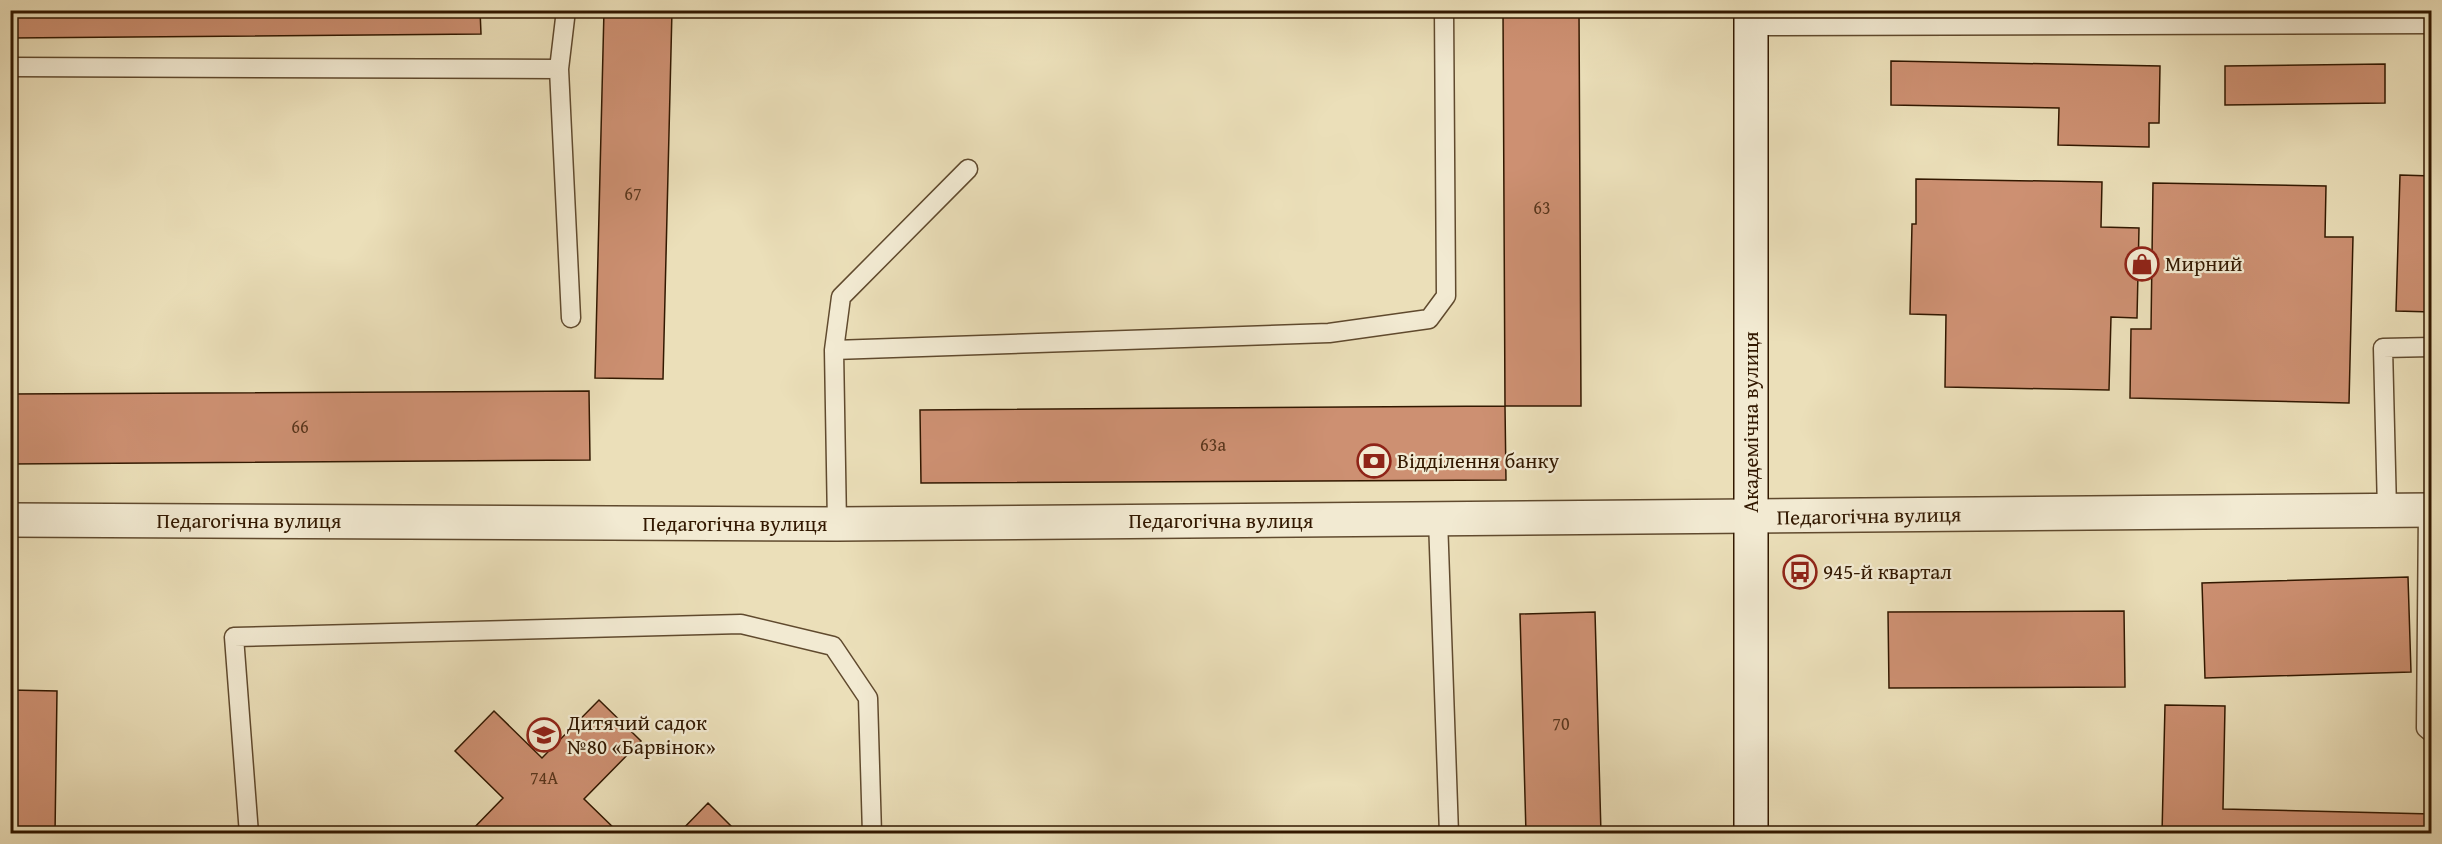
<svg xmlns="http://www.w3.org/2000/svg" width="2442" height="844" viewBox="0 0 2442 844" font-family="'Gentium Book Plus',serif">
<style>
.building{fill:#cd9072;stroke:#321800;stroke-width:1.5}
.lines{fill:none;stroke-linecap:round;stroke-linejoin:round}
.service-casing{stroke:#604a2e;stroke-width:21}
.minor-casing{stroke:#604a2e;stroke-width:36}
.secondary-casing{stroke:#321800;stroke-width:36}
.service{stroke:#f2ead2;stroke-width:18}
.minor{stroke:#f2ead2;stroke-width:33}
.secondary{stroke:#f2ead2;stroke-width:33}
.labels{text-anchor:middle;stroke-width:4.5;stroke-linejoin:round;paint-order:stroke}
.number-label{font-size:18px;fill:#59361c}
.poi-label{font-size:21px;fill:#321800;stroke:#f2ead2;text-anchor:start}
.street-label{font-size:21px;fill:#321800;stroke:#f2ead2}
</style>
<rect width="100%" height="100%" fill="#ebdfb9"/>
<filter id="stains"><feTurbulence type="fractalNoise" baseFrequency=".00333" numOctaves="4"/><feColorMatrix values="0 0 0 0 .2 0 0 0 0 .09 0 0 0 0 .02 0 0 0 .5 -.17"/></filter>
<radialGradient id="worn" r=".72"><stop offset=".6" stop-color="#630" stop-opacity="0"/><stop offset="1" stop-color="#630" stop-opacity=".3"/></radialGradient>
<path class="building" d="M10,10H480L481,34L10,38Z
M604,10H672L663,379L595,378Z
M1503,10H1579L1581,406H1505Z
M1891,61L2160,66L2159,123H2149V147L2058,145L2059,108L1891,105Z
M2385,64V103L2225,105V66Z
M2400,175L2432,176V312L2396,311Z
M1916,179L2102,182L2101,227L2139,228L2137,318L2111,317L2109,390L1945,387L1946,315L1910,314L1912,224H1916Z
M2153,183L2326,186L2325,237H2353L2349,403L2130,398L2131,329H2151Z
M589,391L590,460L10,464V394Z
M1505,406L1506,480L921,483L920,410Z
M2408,577L2411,672L2205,678L2202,583Z
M2124,611L2125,687L1889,688L1888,612Z
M1595,612L1601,834H1526L1520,614Z
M10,690L57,691L55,834H10Z
M599,700L641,741L584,799L620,834H468L503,798L455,751L494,711L542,758Z
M2165,705L2225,706L2223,809L2432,814V834H2162Z
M708,803L739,834H678Z"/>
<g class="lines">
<defs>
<path id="service" d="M566,10L559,69L571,318
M1751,26L2432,24
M10,67L559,69
M834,350L1329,333L1429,319L1446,296L1444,10
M2387,510L2383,348L2432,347
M2428,510L2426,728L2432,733
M1438,519L1449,834
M837,524L834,350L841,297L968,169
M249,834L234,637L741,624L833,646L868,698L872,834"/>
<path id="minor" d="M10,520L837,524L2432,510"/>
<path id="secondary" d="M1751,834V10"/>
</defs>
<use href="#service" class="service-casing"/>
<use href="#minor" class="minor-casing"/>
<use href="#secondary" class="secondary-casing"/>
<use href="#service" class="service"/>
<use href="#minor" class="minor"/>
<use href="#secondary" class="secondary"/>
</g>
<defs>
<symbol id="shop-ring" viewBox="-11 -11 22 22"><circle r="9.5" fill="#f2ead2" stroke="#8f2418" stroke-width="1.5"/><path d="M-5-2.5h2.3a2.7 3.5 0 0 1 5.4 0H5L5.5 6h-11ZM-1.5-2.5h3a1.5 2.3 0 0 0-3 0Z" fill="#8f2418"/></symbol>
<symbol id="bank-ring" viewBox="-11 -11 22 22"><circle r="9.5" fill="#f2ead2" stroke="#8f2418" stroke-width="1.5"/><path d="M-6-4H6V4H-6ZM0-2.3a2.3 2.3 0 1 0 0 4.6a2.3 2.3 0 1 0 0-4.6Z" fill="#8f2418"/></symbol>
<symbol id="bus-ring" viewBox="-11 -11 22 22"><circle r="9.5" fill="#f2ead2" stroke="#8f2418" stroke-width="1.5"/><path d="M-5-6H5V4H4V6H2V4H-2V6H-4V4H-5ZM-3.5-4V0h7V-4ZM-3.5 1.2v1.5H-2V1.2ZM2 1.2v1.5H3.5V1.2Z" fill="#8f2418"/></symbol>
<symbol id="school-ring" viewBox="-11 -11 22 22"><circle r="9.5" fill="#f2ead2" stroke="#8f2418" stroke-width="1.5"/><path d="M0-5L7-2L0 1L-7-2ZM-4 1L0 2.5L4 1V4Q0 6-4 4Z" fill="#8f2418"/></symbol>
</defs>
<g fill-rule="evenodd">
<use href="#shop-ring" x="2123" y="245" width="38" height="38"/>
<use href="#bank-ring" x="1355" y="442" width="38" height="38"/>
<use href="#bus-ring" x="1781" y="553" width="38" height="38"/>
<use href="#school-ring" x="525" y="716" width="38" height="38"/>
</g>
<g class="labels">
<g class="number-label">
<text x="633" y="200">67</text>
<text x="1542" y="214">63</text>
<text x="300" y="433">66</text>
<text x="1213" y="451">63а</text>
<text x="1561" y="730">70</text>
<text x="544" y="784">74А</text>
</g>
<g class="poi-label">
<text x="2165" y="271">Мирний</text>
<text x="1397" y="468">Відділення банку</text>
<text x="1823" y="579">945-й квартал</text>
<text x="567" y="730">Дитячий садок<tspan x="567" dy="24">№80 «Барвінок»</tspan></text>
</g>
<g class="street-label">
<text transform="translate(1751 422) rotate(-90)" y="7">Академічна вулиця</text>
<text transform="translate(1869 516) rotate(-1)" y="7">Педагогічна вулиця</text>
<text x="249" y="528">Педагогічна вулиця</text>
<text x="1221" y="528">Педагогічна вулиця</text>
<text x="735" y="531">Педагогічна вулиця</text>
</g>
</g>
<rect width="2442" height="844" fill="none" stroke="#ebdfb9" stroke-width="36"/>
<rect x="12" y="12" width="2418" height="820" fill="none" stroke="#321800" stroke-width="3"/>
<rect x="18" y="18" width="2406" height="808" fill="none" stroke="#321800" stroke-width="1.5"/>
<rect width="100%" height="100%" filter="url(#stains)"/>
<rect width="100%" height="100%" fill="url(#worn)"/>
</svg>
